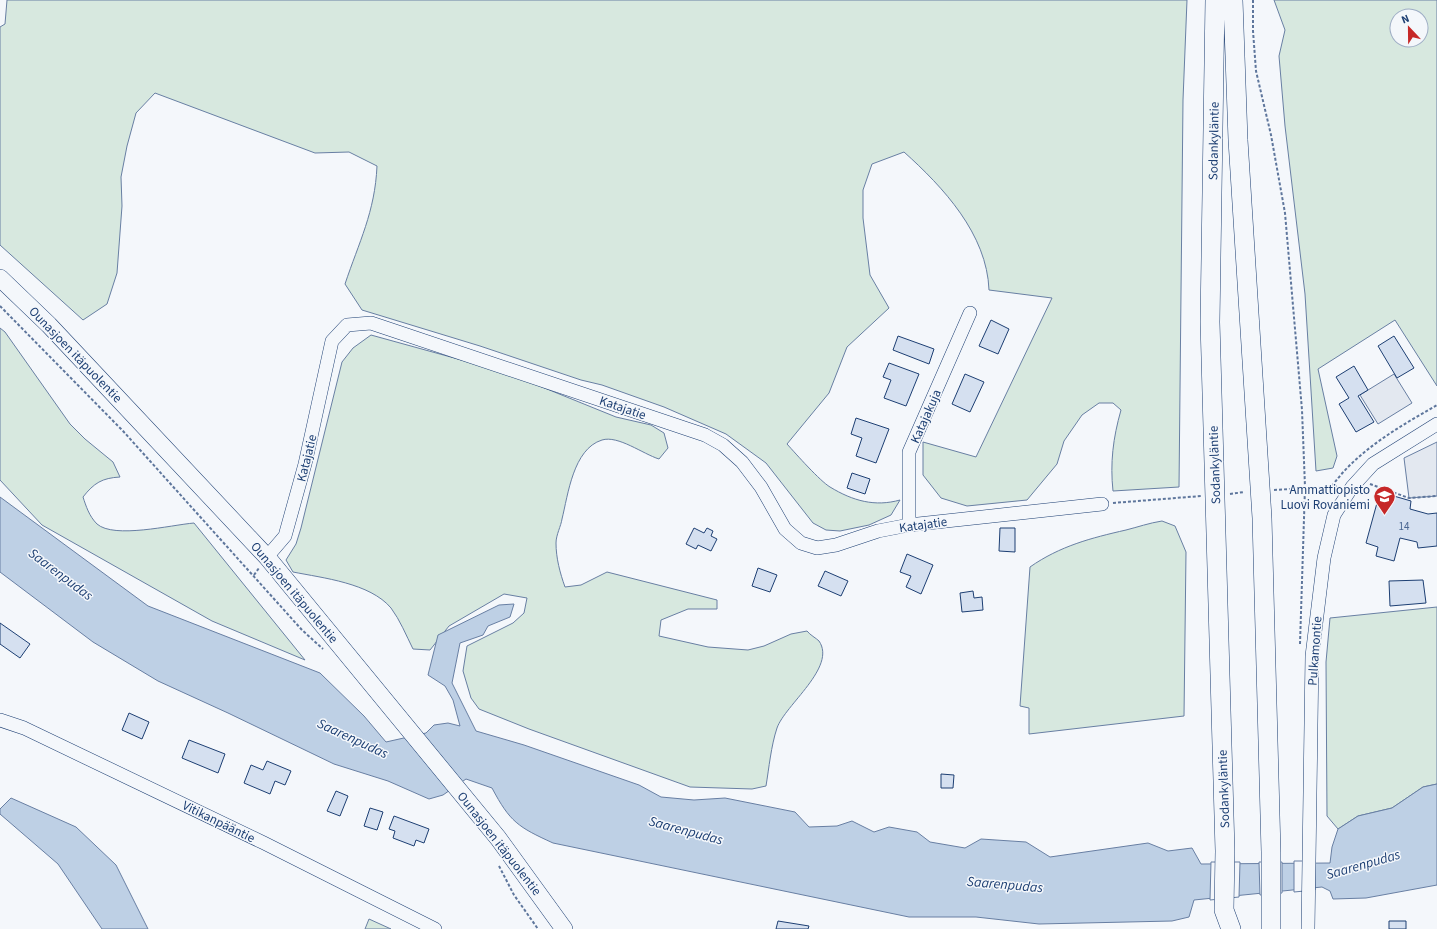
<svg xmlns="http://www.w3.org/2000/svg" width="1437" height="929" viewBox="0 0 1437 929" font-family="'Source Sans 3',sans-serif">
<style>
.green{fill:#d7e8df;stroke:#687fa3;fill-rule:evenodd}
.parking{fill:#e3e8f0;stroke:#687fa3}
.water{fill:#bed0e5;stroke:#687fa3}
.pier{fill:#f4f7fb;stroke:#687fa3}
.building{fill:#d5e0f0;stroke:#1d3f73}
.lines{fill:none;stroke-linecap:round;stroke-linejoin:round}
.minor-casing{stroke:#1d3f73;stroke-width:14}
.major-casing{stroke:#1d3f73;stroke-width:18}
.highway-casing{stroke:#1d3f73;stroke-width:20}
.path{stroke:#5e769c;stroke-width:2;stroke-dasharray:3 2;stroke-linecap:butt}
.minor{stroke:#f4f7fb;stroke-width:13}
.major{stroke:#f4f7fb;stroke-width:17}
.highway{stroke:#f4f7fb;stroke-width:19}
.labels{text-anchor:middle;stroke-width:3;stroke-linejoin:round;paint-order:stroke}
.number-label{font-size:11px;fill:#4b6792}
.street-label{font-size:13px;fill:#1d3f73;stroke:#f4f7fb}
.poi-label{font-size:13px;fill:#1d3f73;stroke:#f4f7fb;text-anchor:end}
.water-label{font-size:14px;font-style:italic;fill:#1d3f73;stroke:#f4f7fb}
</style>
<rect width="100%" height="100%" fill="#f4f7fb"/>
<path class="green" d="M7,0H1187L1183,100L1179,487L1113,491C1110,463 1113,438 1121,410L1113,403H1099L1082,415L1064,441L1057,464L1027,500L967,506L941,498L923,475V442L976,457L1052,298L989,290C987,234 943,187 904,152L872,164L863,190V218L870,275L889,308L847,347L829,393L787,444C796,454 820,481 830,487C853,501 875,507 900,500L891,515L869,525L840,531L826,530L813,523L766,463L726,434L664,407L602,385L581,380L480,346L362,310L345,284C359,242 375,212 377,166L349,152L315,153L155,93L136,113L127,146L121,177L122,206L117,273L107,304L83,320L0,245V27L5,24Z
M1274,0H1437V386L1395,320L1318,369L1337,456L1333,468L1316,471L1305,294L1285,126L1279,56L1285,30ZM1397,16H1421V40H1397Z
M0,328L5,332L70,424L85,439L113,462L120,477C102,478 94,483 83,497C86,506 89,516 97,524C114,539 171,525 194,523L305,660L212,621L42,525L0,480Z
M371,335L505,372L616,417L651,425L664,433L668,448L659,459C643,454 618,435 602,440C573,449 568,495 562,519C561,526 556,535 556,543C556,558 560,573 565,587L581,585L607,572L717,600V609H688L661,620L659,636L708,647L748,650L764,646L791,634L807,631C810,635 816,638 819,641C837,667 785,705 777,728C771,746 769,768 766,786L752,789L690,787L529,729L479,709L471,698L463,671L467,646L513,623L524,613L527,598L504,594L449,626L430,650L413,649C406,635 400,620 391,608C370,583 323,578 293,572L286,560L296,544L301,528L342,362L353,348Z
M1162,521L1175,526L1186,552L1184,716L1029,734V708L1020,706L1030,567C1060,546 1091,538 1126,530C1138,527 1149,523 1162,521Z
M1437,607V784L1423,787L1392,808L1358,816L1338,829L1327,816L1326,662L1330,618Z
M369,919L391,929H365Z"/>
<path class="parking" d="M1394,374L1412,403L1378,424L1360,395Z
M1437,442V496L1409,498L1404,458Z"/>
<path class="water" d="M0,497L148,606L320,673L364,716L386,742L426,733L434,725L448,723L460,726L453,700L445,686L428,675L438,635L499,605L514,604L510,617L488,626L483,635L460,643L452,683L476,731L524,745L639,785L661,797L694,800L725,798L795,812L809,827L837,826L852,821L874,832L889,827L917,832L930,842L965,848L981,839L1026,842L1050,857L1148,843L1168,851L1192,848L1201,864L1330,863L1332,847L1338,829L1358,816L1392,808L1423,787L1437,784V885L1366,898L1333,899L1330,891L1322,887L1194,900L1189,917L1172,921L1039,924L976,917H909L553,843C518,827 510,822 492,788L466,779L443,795L429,799L388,781L334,764L228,713L158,681L93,642L0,572Z
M11,798L76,827L116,865L148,929H102L58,864L0,814V809Z"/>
<path class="pier" d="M1294,861H1315V890L1294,892Z
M1211,862H1240L1239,897L1210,900Z
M1259,862H1282V893L1260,895Z"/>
<path class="building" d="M991,320L1009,329L998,354L979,346Z
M898,336L934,349L929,364L893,350Z
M1394,336L1414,368L1397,378L1378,346Z
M889,363L919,374L906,406L884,398L891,380L883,377Z
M1354,366L1368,390L1358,396L1374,422L1356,432L1339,404L1349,398L1336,377Z
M965,374L984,382L970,412L952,404Z
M856,418L889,429L876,463L856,456L862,438L851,434Z
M852,473L870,479L865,494L847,488Z
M1380,492L1411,501L1410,509L1428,514L1437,513V546L1418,548L1417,542L1400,538L1394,561L1376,556L1378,547L1366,543Z
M694,528L704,533L707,528L713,531L711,536L717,539L711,551L698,545L696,549L686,544Z
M1000,528H1015V552L999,551Z
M907,554L933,565L921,594L906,587L911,576L900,572Z
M758,568L777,575L770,592L752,586Z
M825,571L848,581L841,596L818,586Z
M1423,580L1426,603L1390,606L1389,581Z
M973,591L974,598L982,597L983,610L962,612L960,593Z
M0,623L30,644L20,658L0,644Z
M129,713L149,722L142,739L122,730Z
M189,740L225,754L218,773L182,758Z
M267,761L291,771L285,785L275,781L270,794L244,783L251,765L263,770Z
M941,774L954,775L953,788H941Z
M336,791L348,796L340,816L327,811Z
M370,808L383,812L377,830L364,826Z
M394,816L429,829L424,843L416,840L414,846L393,838L395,831L389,829Z
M778,921L809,926L808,929H776Z
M1389,921H1406V929H1389Z"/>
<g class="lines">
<defs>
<path id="minor" d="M909,525V452L970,313
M267,557L285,536L305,464L332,341L347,325L371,323L705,435L723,445L742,462L761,487L785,529L801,543L817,548L836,545L878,531L909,525L1102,504
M0,720L24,728L264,843L435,929
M1308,929L1312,656L1324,558L1334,515L1352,487L1373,464L1437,424"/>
<path id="major" d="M0,278L49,325L267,557L498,838L564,929"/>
<path id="highway" d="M1215,0L1210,322L1225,851L1224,910L1231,929
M1233,0L1238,140L1262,518L1271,852V929"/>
</defs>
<use href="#minor" class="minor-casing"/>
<use href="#major" class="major-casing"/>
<use href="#highway" class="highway-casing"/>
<path class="path" d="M1253,0V31L1256,71L1271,135L1285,213L1302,410L1305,487L1300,644
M0,306L123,431L302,630L323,649
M1370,484L1409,498L1437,496
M1332,486C1358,450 1399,427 1437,405
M1274,490L1338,486
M1230,494L1244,492
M1113,503L1201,496
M254,575L259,568
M499,866L514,895L538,929"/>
<use href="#minor" class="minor"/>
<use href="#major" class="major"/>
<use href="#highway" class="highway"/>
</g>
<defs>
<symbol id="school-pin" viewBox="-11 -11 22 30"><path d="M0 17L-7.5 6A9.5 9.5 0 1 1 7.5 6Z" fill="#c62828" stroke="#f4f7fb"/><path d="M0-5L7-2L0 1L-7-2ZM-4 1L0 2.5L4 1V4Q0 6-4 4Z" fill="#fff"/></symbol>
</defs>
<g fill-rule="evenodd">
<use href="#school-pin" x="1372" y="484" width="25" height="34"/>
</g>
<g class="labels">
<g class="number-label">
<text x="1404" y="530">14</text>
</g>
<g class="street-label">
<text transform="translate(1213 141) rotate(-89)" y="5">Sodankyläntie</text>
<text transform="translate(76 354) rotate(46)" y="5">Ounasjoen itäpuolentie</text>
<text transform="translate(623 407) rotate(19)" y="5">Katajatie</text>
<text transform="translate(925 416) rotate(-66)" y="5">Katajakuja</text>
<text transform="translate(306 458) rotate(-76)" y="5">Katajatie</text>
<text transform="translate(1214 465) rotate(-92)" y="5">Sodankyläntie</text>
<text transform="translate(923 524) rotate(-8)" y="5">Katajatie</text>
<text transform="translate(295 592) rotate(50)" y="5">Ounasjoen itäpuolentie</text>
<text transform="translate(1314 651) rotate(-86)" y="5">Pulkamontie</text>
<text transform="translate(1223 789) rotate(-92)" y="5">Sodankyläntie</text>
<text transform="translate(219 821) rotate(26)" y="5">Vitikanpääntie</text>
<text transform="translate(500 843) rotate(52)" y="5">Ounasjoen itäpuolentie</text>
</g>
<g class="poi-label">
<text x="1370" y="494">Ammattiopisto<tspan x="1370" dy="15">Luovi Rovaniemi</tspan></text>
</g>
<g class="water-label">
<text transform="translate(61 574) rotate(37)" y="5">Saarenpudas</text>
<text transform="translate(353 738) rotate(25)" y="5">Saarenpudas</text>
<text transform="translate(686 830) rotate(15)" y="5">Saarenpudas</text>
<text transform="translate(1363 864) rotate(-16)" y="5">Saarenpudas</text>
<text transform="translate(1005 884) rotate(5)" y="5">Saarenpudas</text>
</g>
</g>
<g transform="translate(1409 28) rotate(338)"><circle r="19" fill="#f4f7fb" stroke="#9eadc5"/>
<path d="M0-3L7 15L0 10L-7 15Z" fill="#c62828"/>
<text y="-6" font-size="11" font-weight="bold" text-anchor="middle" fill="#1d3f73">N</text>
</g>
</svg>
